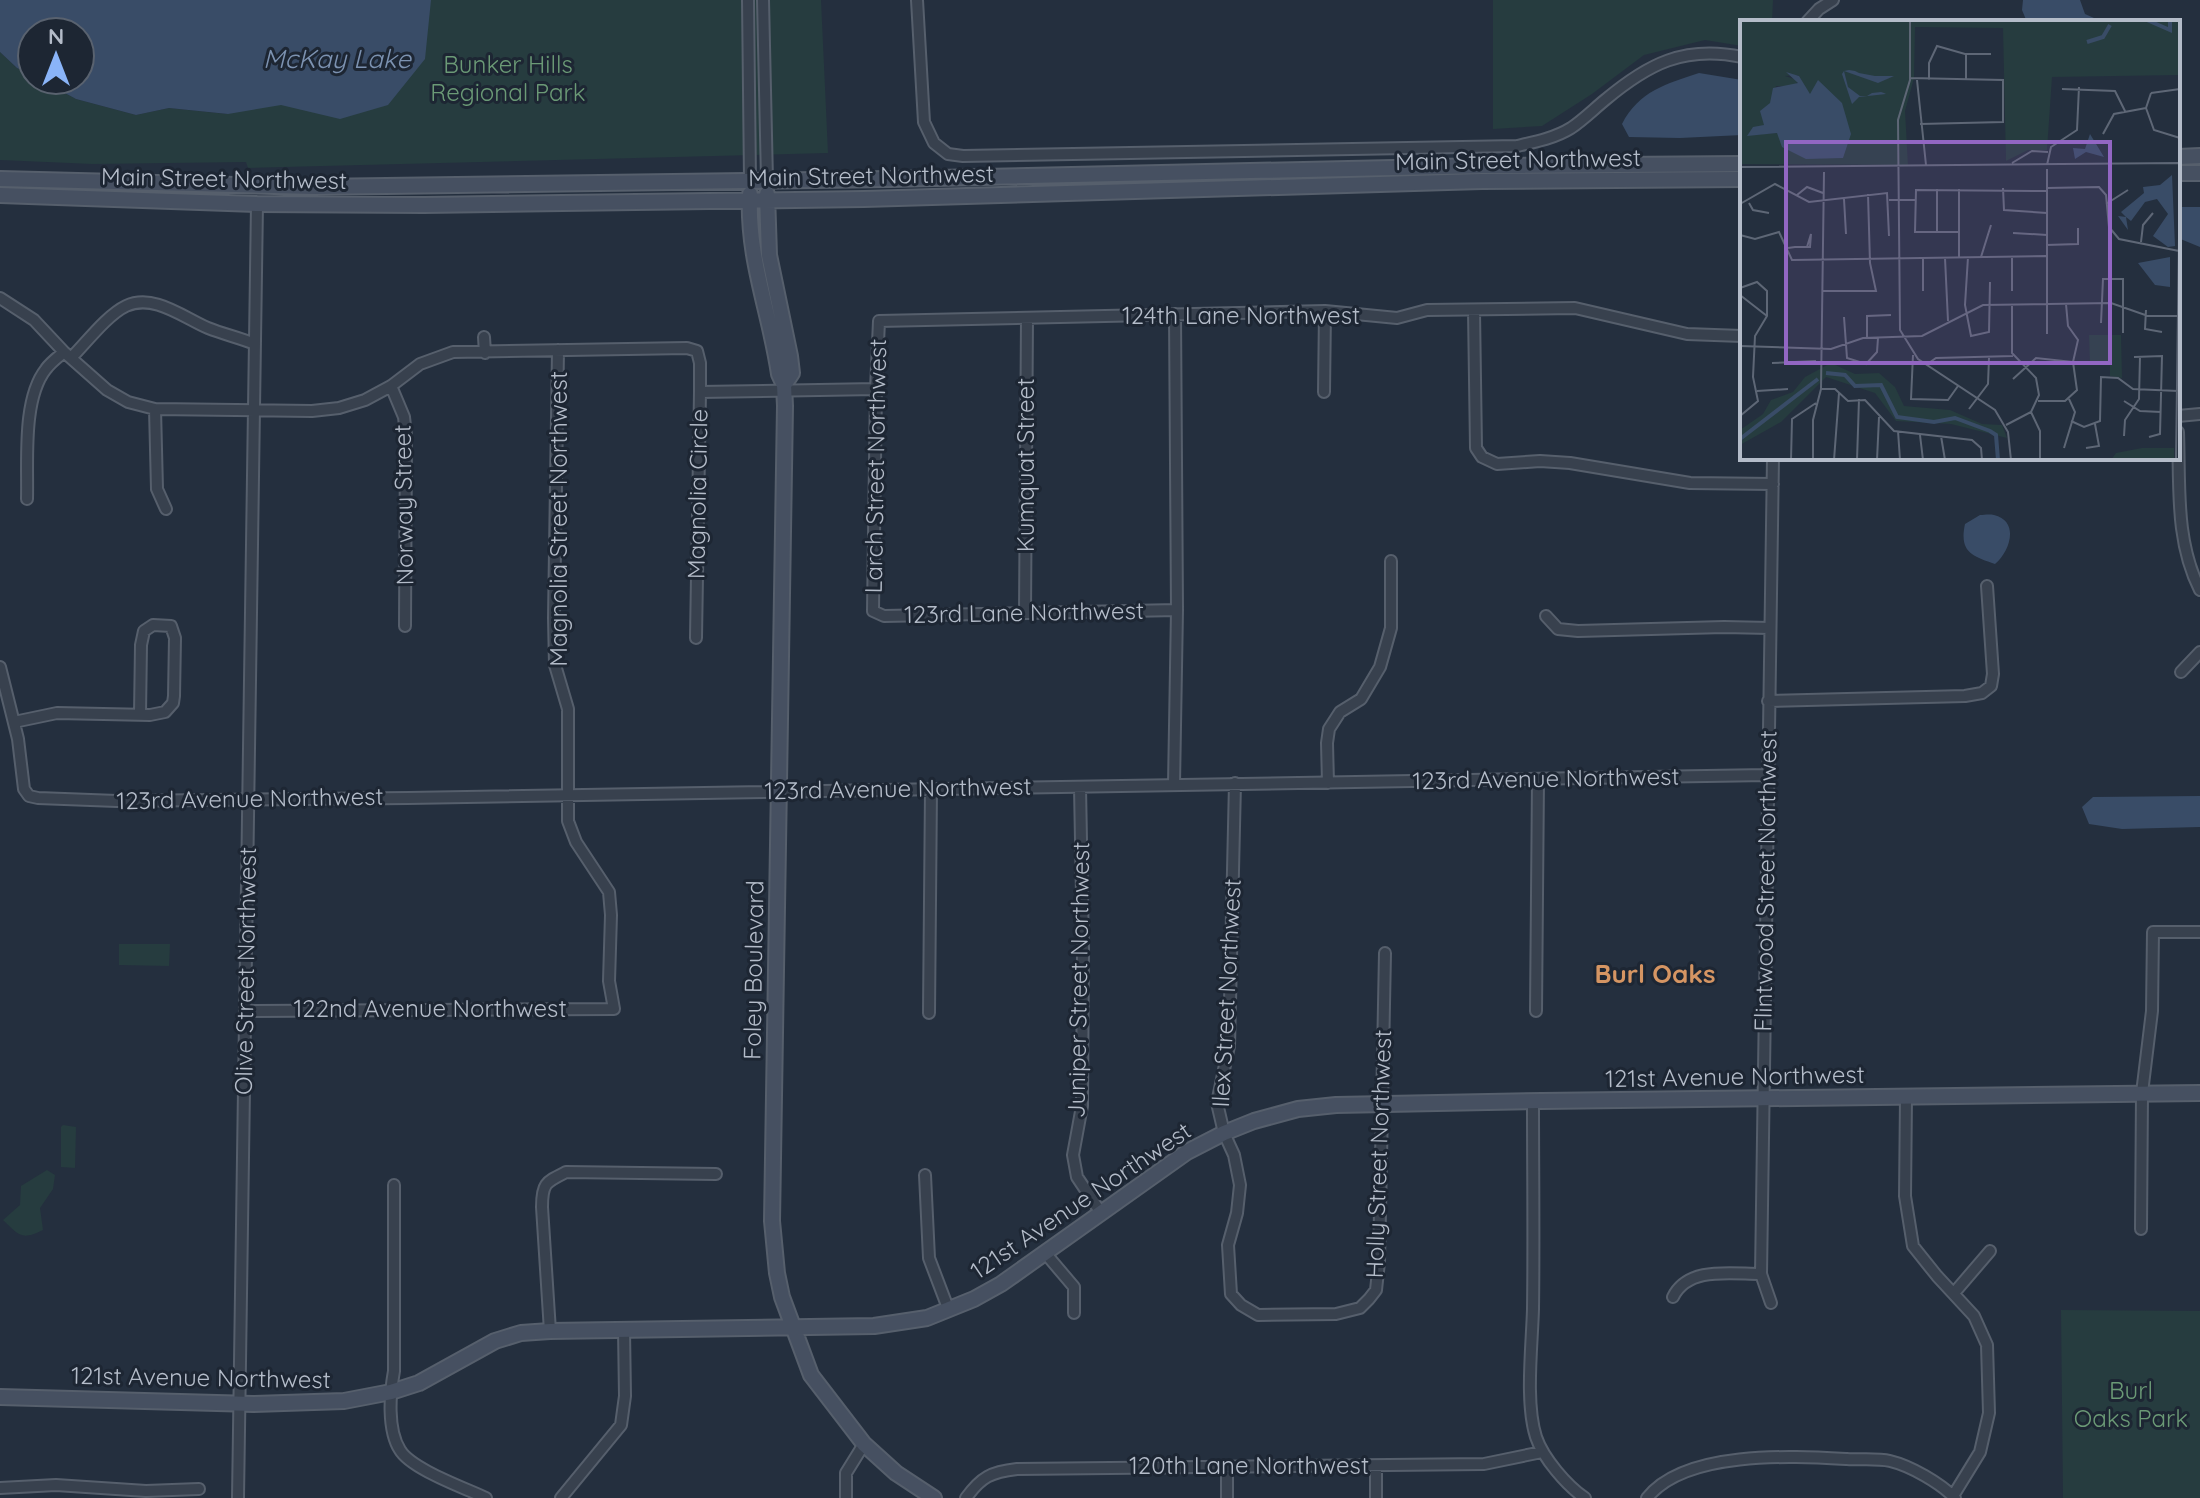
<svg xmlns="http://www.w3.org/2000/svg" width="2200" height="1498" viewBox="0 0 2200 1498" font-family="Quicksand,sans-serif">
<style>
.green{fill:#263c3f}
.water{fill:#394c67}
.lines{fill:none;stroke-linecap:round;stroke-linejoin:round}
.street-casing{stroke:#565f6c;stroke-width:14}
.secondary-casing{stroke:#565f6c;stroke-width:18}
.street{stroke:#38414e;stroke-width:10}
.secondary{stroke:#465061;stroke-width:14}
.labels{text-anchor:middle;stroke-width:6;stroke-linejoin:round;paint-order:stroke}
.park-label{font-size:24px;fill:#6b9a76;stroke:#1d2633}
.street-label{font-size:24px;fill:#b4bcc9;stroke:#1d2633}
.water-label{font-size:26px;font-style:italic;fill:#7c92b1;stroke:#1d2633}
.neighbourhood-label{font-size:26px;font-weight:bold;fill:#d59563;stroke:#1d2633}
.inset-river{fill:none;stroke:#394c67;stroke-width:4}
.inset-road{fill:none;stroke:#5e6776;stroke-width:2}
.view{fill:#9266c3;fill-opacity:0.15;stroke:#9266c3;stroke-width:4}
.inset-edge{fill:none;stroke:#b4bcc9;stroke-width:4}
</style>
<rect width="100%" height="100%" fill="#242f3e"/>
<path class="green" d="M208,0H821L828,153L248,168L246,162L93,164L0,160V52L17,68L32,75V80H41L76,99L136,115L169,108L227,114Z
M1493,0H1773L1772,22H1742V46L1705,40L1644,55L1592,94L1542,126L1493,129Z
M119,944H170L169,966L119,965Z
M63,1125L76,1127L75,1168L61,1167V1127Z
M47,1170L55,1175L53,1189L40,1208L43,1230C21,1241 19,1235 3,1220L20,1205L21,1186Z
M2061,1310L2200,1311V1498H2063Z"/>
<path class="water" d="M0,0H431L425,59L388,105L340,119L281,105L228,114L169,108L136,115L76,99L41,80H80V32H32V75L17,68L0,52Z
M2023,0H2080L2085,14L2103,22H2027L2022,10Z
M1699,73L1742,80V135L1680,138L1629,137L1622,124C1639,91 1666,84 1699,73Z
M2178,207H2200V247L2178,238Z
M1980,515C1984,515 1989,514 1994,515C2020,521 2010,552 1995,564C1972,556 1959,552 1965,524Z
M2200,796V827L2122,829L2089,824L2082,807L2093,797Z"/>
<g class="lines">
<defs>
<path id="street" d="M748,0L750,180
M763,0L767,180
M917,0L924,122L934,143L948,154L963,156L1517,146C1535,142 1555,138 1571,128C1583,120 1594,109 1605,100C1648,64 1684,45 1742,57
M1807,22L1819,9L1833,0
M0,298L34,320L64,352L107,390L128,402L155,409L312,411L339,408L365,400L391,386L420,364L453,352L687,348L697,351L700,363V392L696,638
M1474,311L1476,448L1482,457L1497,464L1540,461L1570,463L1690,483L1773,484
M484,337L485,353
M71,358C86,343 107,315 126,306C154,293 184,318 208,328C223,334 240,338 255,344
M391,386L404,417L406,435L405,626
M700,392L876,389
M1324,392L1325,311
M155,409L157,489L166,509
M2178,416L2200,414
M2178,432C2180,486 2175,541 2200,590
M27,499C28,462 22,399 46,369C50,363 58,357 64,352
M1177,610L884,616L873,611L876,389L879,321L1325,311L1397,318L1427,310L1575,308L1687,334L1742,336
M1025,613L1027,318
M1546,616L1558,629L1578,631L1724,627L1770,628
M0,667L18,739L24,789L29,796L38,798L117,801L408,798L1767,775
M2181,672L2200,652
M1768,701L1965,696L1982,693L1991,686L1993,674L1987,586
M14,722L57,713L150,715L165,712L173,703L174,696L175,638L171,626L153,625L144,631L141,645L140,714
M1235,783L1229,1046L1217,1103L1224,1133L1234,1155L1240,1185L1237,1213L1228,1245L1231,1294L1241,1305L1258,1315L1336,1314L1360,1308L1369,1299L1376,1290L1379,1262L1385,953
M1328,783L1327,743L1329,729L1340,712L1361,699L1380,667L1391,628V561
M1174,784L1177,610L1175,314
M1080,787L1083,949L1082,1106L1073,1155L1077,1177L1101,1213
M246,1011L614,1009L609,981L611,915L609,892L576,842L568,821V709L555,665L554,618L558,350
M1536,1011L1538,779
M929,1013L931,789
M1906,1097L1905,1196L1913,1246L1937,1276L1974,1316L1987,1345L1989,1413L1980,1452L1953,1496
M1533,1101C1533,1170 1534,1240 1533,1309C1532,1346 1525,1403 1536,1437C1543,1458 1567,1486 1585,1498
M925,1175L929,1258L948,1308
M394,1185V1371C390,1393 387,1430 400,1450C411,1469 465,1488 486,1498
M2141,1229L2142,1093L2152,1011L2153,932H2200
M1046,1254L1074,1287V1313
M1954,1293L1990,1251
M1673,1297C1688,1266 1731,1274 1761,1274
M1771,1303L1761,1274L1773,458
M550,1331L542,1207C542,1183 546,1182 566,1172L716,1174
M1227,1467V1498
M0,1488L56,1485L146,1491L199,1489
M238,1498L257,204
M561,1498L621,1425L625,1396L624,1330
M846,1498V1473L864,1444
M966,1498C981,1477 991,1472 1017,1469L1484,1464L1542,1452
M1376,1498V1466
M1647,1498C1685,1450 1791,1456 1847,1459C1861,1460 1877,1458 1890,1461C1911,1466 1940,1483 1955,1498"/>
<path id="secondary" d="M2178,157L2200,156
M2178,173H2200
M0,179L315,187L890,179L1482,166L1742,164
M750,194C747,259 770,312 779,374L784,385L785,406L772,1221L777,1273L782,1297L811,1375L864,1444L896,1473L934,1498
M767,194L769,255L790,356L792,373L784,385
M0,195L257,204L424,205L864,199L1482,181L1742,179
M0,1397L253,1404L344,1401L391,1392L419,1383L495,1341L521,1333L550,1331L874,1326L927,1318L974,1299L1001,1284L1187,1152L1224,1133L1254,1121L1298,1109L1336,1105L1542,1101L2200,1093"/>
</defs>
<use href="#street" class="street-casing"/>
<use href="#secondary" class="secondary-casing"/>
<use href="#street" class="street"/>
<use href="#secondary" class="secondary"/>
</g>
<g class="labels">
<g class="park-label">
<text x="508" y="73">Bunker Hills<tspan x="508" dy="28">Regional Park</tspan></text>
<text x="2131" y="1399">Burl<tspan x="2131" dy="28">Oaks Park</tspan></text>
</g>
<g class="street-label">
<text transform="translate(1518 160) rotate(-1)" y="8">Main Street Northwest</text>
<text transform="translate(871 176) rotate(-1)" y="8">Main Street Northwest</text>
<text transform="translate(224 179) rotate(1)" y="8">Main Street Northwest</text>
<text x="1241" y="324">124th Lane Northwest</text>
<text transform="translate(1026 465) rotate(-90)" y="8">Kumquat Street</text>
<text transform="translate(876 466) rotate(-89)" y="8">Larch Street Northwest</text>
<text transform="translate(698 494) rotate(-89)" y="8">Magnolia Circle</text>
<text transform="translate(404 505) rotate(-91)" y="8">Norway Street</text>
<text transform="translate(559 519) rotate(-90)" y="8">Magnolia Street Northwest</text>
<text transform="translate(1024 613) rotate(-1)" y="8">123rd Lane Northwest</text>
<text transform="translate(1546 779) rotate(-1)" y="8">123rd Avenue Northwest</text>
<text transform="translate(898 789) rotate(-1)" y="8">123rd Avenue Northwest</text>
<text transform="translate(250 799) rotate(-1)" y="8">123rd Avenue Northwest</text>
<text transform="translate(1766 881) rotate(-89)" y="8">Flintwood Street Northwest</text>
<text transform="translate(754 970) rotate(-89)" y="8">Foley Boulevard</text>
<text transform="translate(246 971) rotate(-89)" y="8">Olive Street Northwest</text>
<text transform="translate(1079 980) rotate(-89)" y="8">Juniper Street Northwest</text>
<text transform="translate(1227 993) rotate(-87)" y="8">Ilex Street Northwest</text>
<text x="430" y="1017">122nd Avenue Northwest</text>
<text transform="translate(1735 1077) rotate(-1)" y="8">121st Avenue Northwest</text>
<text transform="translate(1379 1154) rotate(-88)" y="8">Holly Street Northwest</text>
<text transform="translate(1081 1201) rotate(-34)" y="8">121st Avenue Northwest</text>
<text transform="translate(201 1378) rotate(1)" y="8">121st Avenue Northwest</text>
<text x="1249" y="1474">120th Lane Northwest</text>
</g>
<g class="water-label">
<text x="337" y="68">McKay Lake</text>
</g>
<g class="neighbourhood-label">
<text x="1655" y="983">Burl Oaks</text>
</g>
</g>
<g transform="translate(1740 20)">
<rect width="440" height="440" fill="#242f3e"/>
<path d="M0,0H440V55L312,57L307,130H288L266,141L263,8L175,7L174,58L165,91L168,145L0,144ZM58,55L80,139L37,113L8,115L24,105L36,66H55L58,60L45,56ZM349,315H381L382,358L370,356V345H350ZM91,343L115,354L139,353L155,367L164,386L210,390L242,404L262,405L267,418L211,404L156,401L135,373L86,357L41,402L0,425V410L23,394L31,380L53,372L65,357ZM402,428H434V440H371L376,433Z" fill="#263c3f" fill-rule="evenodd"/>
<path d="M109,50L115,51L119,53L135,56H154L138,63L104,51L108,67L120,76H127L132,73L141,72L144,73L146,74L119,77L112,84L102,54L104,51ZM46,52L59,56L70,74L78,60L102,83L111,114L103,138L66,139L42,127L37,113L7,116L13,107L24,105L20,91L30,83L33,68L58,63ZM350,114L364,137L346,132L335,139L333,128L345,129ZM432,155L435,226L428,227L413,216L428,194L417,179L405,182L391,201L386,197L388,210L378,196L386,197L381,192L404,173L403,167L420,165ZM430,237V267L415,265L398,243Z" fill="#394c67"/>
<path class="inset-river" d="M407,0L430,10V0M347,22L363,17L370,5M86,353L105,355L115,366L141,365L157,397L194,402L215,398L250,411L256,415L258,440M0,419L78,359"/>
<path class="inset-road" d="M170,0V60L158,100L160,310L178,339L255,390L268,412L271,440M170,58L263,60V102L180,104M177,60L186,145M189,60V43L197,26L225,34H251M226,60V34M322,69L375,71L385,91M411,73L406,88L414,110L440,118M411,73L440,69M363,114L374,94L406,88M272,143L292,131L308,132M307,145L311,127L337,110L339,67M0,147L440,143M263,168L264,190L307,193M307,168L359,167L366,175L369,207L379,219L439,231M57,175L67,167L83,173M104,179L106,214M149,180H175M9,183L13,190L29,193M0,184L35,164L69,182L147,173L149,216M366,184L388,170M197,212V169M219,212H175L176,170L307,171M273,213L307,215M0,215L15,219L39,212L52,240L306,236M401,222L403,205L413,193M306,225L338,224V208M48,228L55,227H70L71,214L67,227M228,237L225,285L231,316L249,312L250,262M241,237L251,205M205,238L208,301M219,238V169M0,268L17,262L27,271V296L15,316L13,357L18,381L0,396M82,271H136L130,243L128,174M183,271V238M272,271V237M0,275L27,296M406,290L405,309L422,312M104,297L107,338L126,344L137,332L138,318M361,303L363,259H383V313M307,314V149M127,318V296L151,295M0,326L91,329L123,318L182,316L243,285L371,283L408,296H439M173,335L171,379L208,380L218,366M394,337L422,336L420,414L409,417M32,343L76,341M186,345L196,338L273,336M273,359L296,338L333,342M81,369H95L108,381L125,380L154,411L232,420L241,428L242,440M17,371L48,369M298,381H325L337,370L333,342L338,320L328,306L326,284M384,381L400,391L421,392M229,389L248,364L249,338M291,392L300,411V440M331,401L344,407L360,401L361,357L378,358L393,369L438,371M266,405L291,392L299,375L296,358L272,333V284M158,411L160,440M180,415L183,440M201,416L205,440M384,416L385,400L399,379L400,336M324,428L335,392L329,379M346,428L359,426L355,404M51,440L52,399L76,383M73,440V400L81,369L84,152M94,440L99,373M117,440L119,379M137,440L139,397M436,440L440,143"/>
<path class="view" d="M46,122H370V343H46Z"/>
<rect width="440" height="440" class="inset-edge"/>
</g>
<g transform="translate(56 56)"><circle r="38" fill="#1d2633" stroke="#59626f" stroke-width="2"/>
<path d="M0-6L14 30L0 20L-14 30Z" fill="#8ab4f8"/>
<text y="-12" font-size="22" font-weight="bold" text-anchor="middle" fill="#b4bcc9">N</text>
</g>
</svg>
